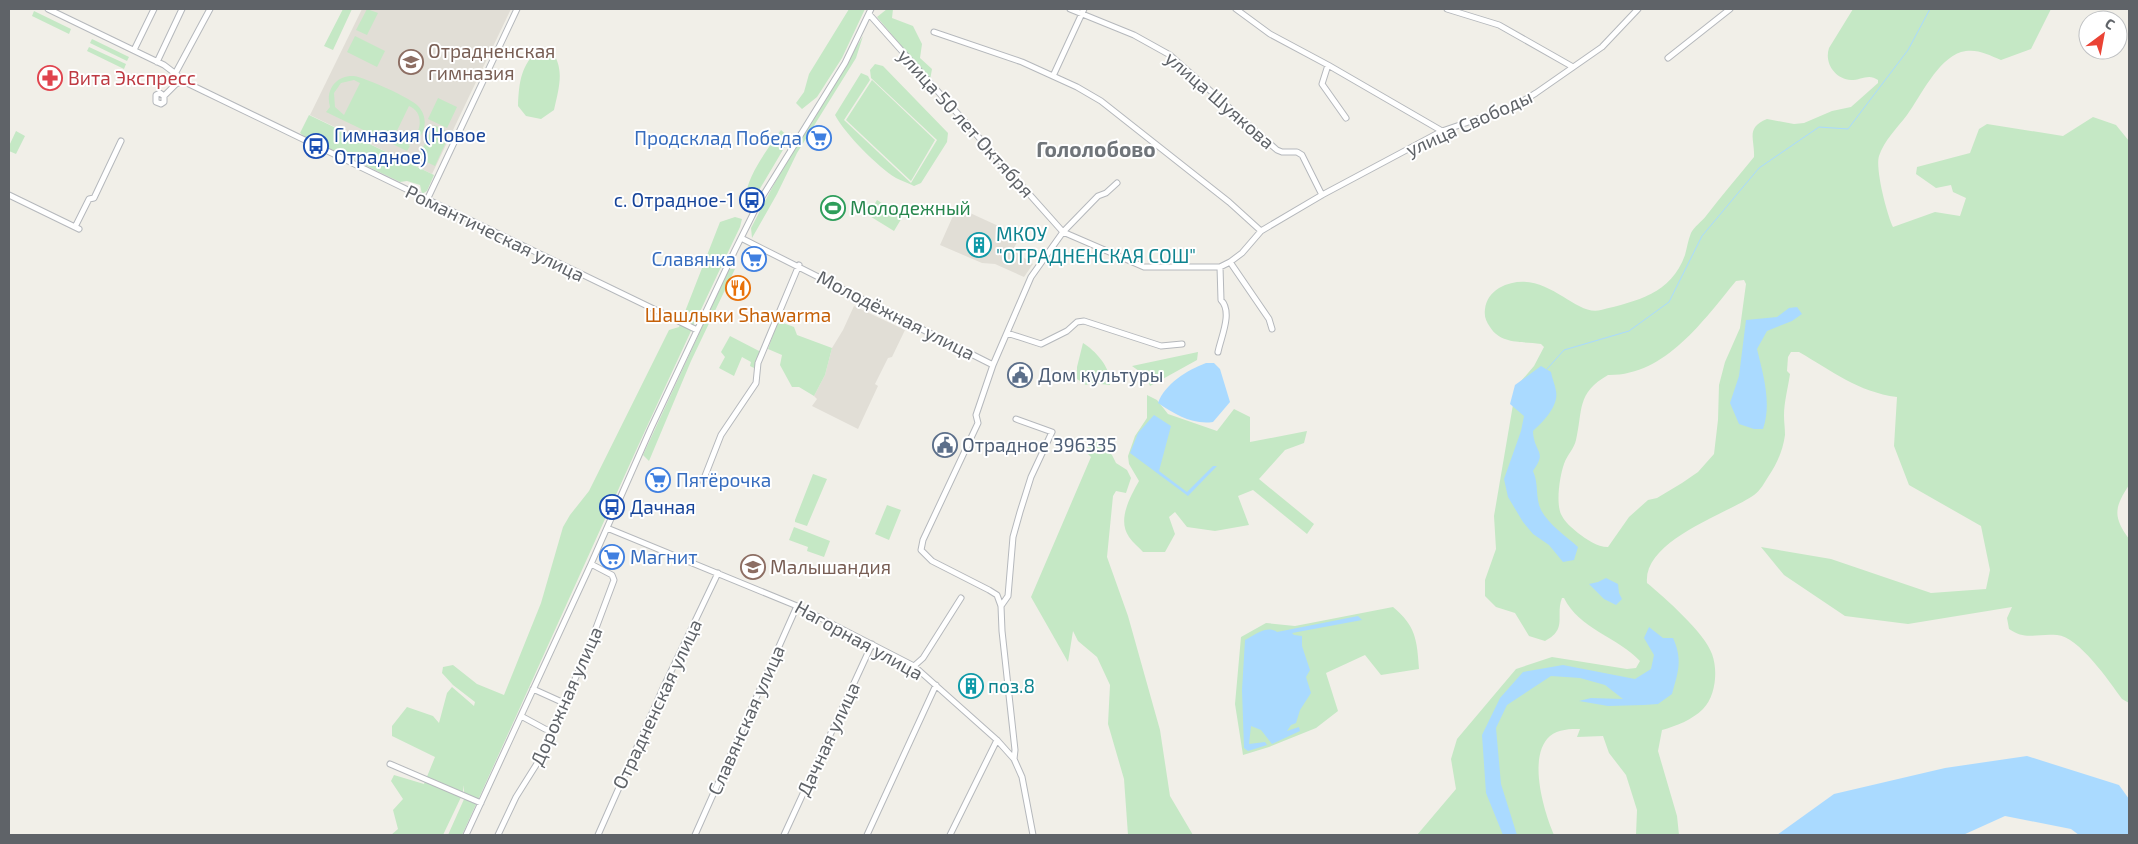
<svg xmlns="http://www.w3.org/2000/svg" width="2138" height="844" viewBox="0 0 2138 844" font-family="'Exo 2',sans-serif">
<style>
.education{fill:#e1ded6}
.green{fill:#c5e8c5;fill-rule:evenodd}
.water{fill:#aadaff}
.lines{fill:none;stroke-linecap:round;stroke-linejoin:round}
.stream{stroke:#aadaff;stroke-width:1}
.minor-casing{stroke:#b5b8bc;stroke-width:7}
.minor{stroke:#fff;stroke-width:5}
.labels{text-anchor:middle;stroke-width:4;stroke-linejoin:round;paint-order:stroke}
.education-label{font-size:19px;fill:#785e54;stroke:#fff;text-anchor:start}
.health-label{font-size:19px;fill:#be3a42;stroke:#fff;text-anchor:start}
.street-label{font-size:19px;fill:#5f6368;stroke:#fff}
.transit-label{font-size:19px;fill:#164399;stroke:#fff;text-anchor:start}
.shop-label{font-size:19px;fill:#366cbe;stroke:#fff;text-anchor:end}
.leisure-label{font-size:19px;fill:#27864d;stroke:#fff;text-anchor:start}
.culture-label{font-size:19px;fill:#0d838f;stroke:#fff;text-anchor:start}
.food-label{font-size:19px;fill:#c56008;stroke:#fff}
.service-label{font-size:19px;fill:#4e5e75;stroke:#fff;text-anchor:start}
.quarter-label{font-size:21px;font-weight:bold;fill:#70757a;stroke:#fff}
</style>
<rect width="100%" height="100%" fill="#f1efe8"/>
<path class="education" d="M362,9H511L432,174L310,115Z
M957,207L1020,236L1013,250L1033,264L1024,277L995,264L982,263L940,245Z
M854,306L905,330L892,357L888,358L875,384L878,386L858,429L812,406L817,399L814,396L825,375L832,348L843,330Z"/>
<path class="green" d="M343,9H352L333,50L324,46Z
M367,9L378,13L367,35L356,30Z
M849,9H865L842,58L817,97L802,109L796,103L804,92L809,74Z
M887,9H893L892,18L913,26L922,44L920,58L932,69L930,80L877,17Z
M1853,9H2051L2031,49L2001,60C1987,54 1976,48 1961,52C1937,60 1921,96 1907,115C1897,128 1884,141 1879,156C1875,169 1887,215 1893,227L1935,212L1960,216L1966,198L1953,192L1951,185L1936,188L1916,174L1917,167L1970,153L1979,129L1987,124L2063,136L2093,117L2116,125L2129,141V485C2114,508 2113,517 2129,539V703L2122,699C2109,681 2079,637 2057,635C2037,633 2026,641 2009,629L2007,618L2012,607L1908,624L1845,616L1784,575L1761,547L1831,559L1931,593L1986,589L1990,570L1981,526L1909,485L1894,446L1897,397C1858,392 1832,371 1799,352H1791L1788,357L1787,371L1790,374C1788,388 1784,402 1784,416C1784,422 1785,428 1785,435C1783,450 1777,464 1768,477C1765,482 1760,491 1754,495C1727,514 1643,540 1647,583C1664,597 1705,633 1712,654C1718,670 1716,696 1703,709C1692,720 1676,726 1662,730L1658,751L1677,816L1679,835H1636L1637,810L1626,775L1609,753L1603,736L1577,737L1580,729C1571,729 1558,729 1550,736C1527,756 1544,812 1554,835H1417L1456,789L1451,759L1457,739L1516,669L1552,657L1627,669L1636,668L1640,661C1618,637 1579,629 1564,598H1562C1555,616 1568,629 1545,641L1529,636L1515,613L1496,607L1485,596V580L1496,549L1494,516L1516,387L1534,366L1544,347L1541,344C1523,341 1501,345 1490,327C1486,321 1484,317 1485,309C1486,300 1491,293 1499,288C1544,264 1574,318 1601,310C1637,301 1671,294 1685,255C1687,248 1688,240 1691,233C1694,227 1702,221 1706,216C1721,196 1738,177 1754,157C1755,139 1745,128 1767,119L1794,124L1804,123L1832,111L1851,107L1878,83V80C1869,73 1861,80 1851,80C1835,79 1824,63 1829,48ZM1744,280L1746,284L1740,328L1725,362L1719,385L1718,420L1714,454L1698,472L1682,483L1657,498L1648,500L1629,517L1608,547C1597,547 1586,539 1578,533C1572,528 1565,522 1562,516C1555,505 1560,475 1564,464C1567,455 1574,449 1576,440C1583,411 1576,393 1608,375C1665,376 1703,321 1736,281Z
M34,11L71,29L69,34L32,16Z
M355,36L385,51L377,67L347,52Z
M863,36L856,58L797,153L777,194L752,238L751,228L782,169Z
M92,39L129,57L127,61L90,43Z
M89,47L126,64L124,69L87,51Z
M539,48H549C566,67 559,87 554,110L541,119L526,116L518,106C519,81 521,66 539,48Z
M875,64L883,66L948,133L947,142L921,183L914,186C909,183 901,181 896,178C878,167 845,134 835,115L861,73L868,76L870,80L844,120L911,183L937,140L871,78L870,70Z
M354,76C366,78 411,98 418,106C424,112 426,121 424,128C422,137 416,142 408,145L410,146L407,151L326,112L330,107C325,90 336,75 354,76ZM354,80L360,83L344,115L335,107L334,93L341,83ZM409,106C419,110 422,120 418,131C412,140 404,142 393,139Z
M872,80L935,140L911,181L846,120Z
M438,98L457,107L447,128L428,119Z
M309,115L434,175L427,191L422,194L420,185L407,181L400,182L327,147V139L314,133L308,139L300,133Z
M434,125L450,133L435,166L418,158Z
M781,130L790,138L755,197L746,196C747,176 769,147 781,130Z
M16,131L25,136L16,154L9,151V146Z
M877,200L903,216L894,231L868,215Z
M735,217L742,219L740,227C644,428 555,632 462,835H448L465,797L463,785V793L443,835H391L398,829L393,810L403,799L391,781L394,775L424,784L435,757L392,736V726L407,707L433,716L439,723L447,693L452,687L474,706L475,702L453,685L442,673L443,667L453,665L477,684L504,695L541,603L563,527L570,515L589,491L669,330L679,327L720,222Z
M729,269H735L691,361L649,461L643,455Z
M778,321L794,327L797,335L832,348L825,375L814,396L799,387H792L780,365L782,355L768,349Z
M730,336L761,352L754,368L750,366L751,362L742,357L734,376L719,368L725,357L721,352Z
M1083,343C1096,351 1112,369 1110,385L1091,383L1086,385L1077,379V367Z
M1198,352L1197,360L1150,386L1146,376L1132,366Z
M1147,395L1157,400L1168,414L1217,431L1234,409L1250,417V442L1307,431L1304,443L1285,450L1259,479L1314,524L1307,534L1253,490L1238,496L1249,525L1215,531L1187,527L1175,512L1169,517L1175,534L1165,552H1143C1139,547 1133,543 1129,537C1117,520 1130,497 1139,481L1129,464L1128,456L1135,436L1147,418Z
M1098,442L1112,455L1116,463L1127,470L1131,478L1126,493L1116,491L1113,496L1107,557L1128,616L1160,730L1170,796L1193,835H1128L1124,779L1108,724L1110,685L1097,657L1078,641L1073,631L1068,662L1031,597L1091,457L1087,453L1088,444Z
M813,474L827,479L807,526L795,522V520Z
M887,505L901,510L889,540L875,534Z
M794,527L830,541L824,557L807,551L808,547L789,540Z
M1393,607C1416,626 1417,640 1419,669L1381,675L1365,655L1326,673L1338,711L1316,728L1269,747L1243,755L1235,704L1241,637L1266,623L1295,626Z"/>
<path class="water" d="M1797,307L1802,314L1792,321L1767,331L1757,349C1763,374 1772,403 1763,429H1754L1739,424L1730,403L1739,376L1746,320L1777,317L1789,308Z
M1206,363H1214L1220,369L1230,402L1213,422C1192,425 1175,414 1158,403C1165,384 1187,370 1206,363Z
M1541,366L1551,372C1552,378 1555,385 1556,391C1559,406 1543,422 1533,431C1534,454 1548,450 1533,471C1539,484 1535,497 1541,510C1549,525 1566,536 1578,547L1574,560L1563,562L1549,545L1533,534L1523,522L1508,497L1504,479L1521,431L1524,416L1510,404L1515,385Z
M1154,415L1171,426L1159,471L1187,492L1213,466H1217L1188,496L1130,453L1138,433Z
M1606,578L1618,584L1619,593L1622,599L1616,605L1604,599L1589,584L1598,582Z
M1358,616L1362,620L1292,633L1294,635L1302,636V646L1310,670L1306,677L1311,693L1300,710L1296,723L1291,725L1287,731L1299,727L1300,731L1272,744L1261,730L1251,726L1249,744L1265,742L1267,745L1248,751L1244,748L1242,690L1245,640C1255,635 1267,625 1277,632Z
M1649,627L1663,638H1673C1683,660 1678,672 1672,694L1658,704L1644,705L1608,706L1579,701L1591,698L1623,699L1605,685L1580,678L1551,676L1507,705L1496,728L1501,784L1517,835H1503L1486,793L1482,735L1500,698L1523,672L1563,665L1635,679L1651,669L1654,655L1644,638Z
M2027,756L2119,785L2129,799V835H2079L2071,829L2005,816L1963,835H1777L1834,794L1945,768Z"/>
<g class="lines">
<path class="stream" d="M1547,369L1564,350L1629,331L1669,302L1702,236L1759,168L1819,127L1848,129L1908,50L1930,9"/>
<defs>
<path id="minor" d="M48,9L164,65L189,84L697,330
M1070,9L1134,35L1170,55L1277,150L1282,152H1297L1302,155L1322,195
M1236,9L1270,34L1328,65L1442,131
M1447,9L1499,25L1573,67
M869,14L1063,232L1144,267H1220L1230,262L1242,253L1261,231L1322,195L1442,131L1513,107L1536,93L1602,47L1638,9
M934,32L1022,62L1077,87L1101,101L1229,202L1261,231
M134,50L154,9
M1668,58L1730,9
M157,62L182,9
M1328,65L1322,84L1346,118
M175,74L210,9
M1053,76L1084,9
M164,96V102L161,104L156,102V95L160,93L164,96L176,84L183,81
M9,195L79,229
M427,200L517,9
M75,227L89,199L94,198L121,141
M741,238L993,365
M1230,262L1269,319L1272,329
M1007,333L1041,344L1067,331L1077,322L1084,321L1161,346L1182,344
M1218,352C1221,337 1233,312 1221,300L1220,267
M703,481L721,435L756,383L758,363L799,265
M607,528L797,606L914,666L997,740L1014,759L1022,777L1033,835
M1001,606L1008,596L1013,537L1020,512L1031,477L1052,432L1016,419
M914,666L923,658L961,598
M533,689L564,703
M521,716L545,729L552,731
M1014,759L1015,750L1002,631L1001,606L997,595L989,590L932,561L921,550L923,540L978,423L976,415L993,365L1031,277L1063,232L1098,196L1106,193L1117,183
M390,764L481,803
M466,835L591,564L651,428L735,250L759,202L845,63L871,9
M498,835L516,797L538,762L552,731L587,652L614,580L612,575L591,564
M598,835L664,686L718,573
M695,835L797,606
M784,835L872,644
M867,835L936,685
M950,835L997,740"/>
</defs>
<use href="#minor" class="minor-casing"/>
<use href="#minor" class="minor"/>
</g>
<defs>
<symbol id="school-ring" viewBox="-11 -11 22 22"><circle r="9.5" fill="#fff" stroke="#8d6e63" stroke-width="1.5"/><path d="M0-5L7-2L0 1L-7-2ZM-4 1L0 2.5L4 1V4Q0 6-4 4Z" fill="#8d6e63"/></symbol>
<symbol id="pharmacy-ring" viewBox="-11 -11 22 22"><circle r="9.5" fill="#fff" stroke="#e0444e" stroke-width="1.5"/><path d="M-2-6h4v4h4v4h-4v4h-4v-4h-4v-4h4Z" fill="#e0444e"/></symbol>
<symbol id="supermarket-ring" viewBox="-11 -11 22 22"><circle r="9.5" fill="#fff" stroke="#3f7fe0" stroke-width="1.5"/><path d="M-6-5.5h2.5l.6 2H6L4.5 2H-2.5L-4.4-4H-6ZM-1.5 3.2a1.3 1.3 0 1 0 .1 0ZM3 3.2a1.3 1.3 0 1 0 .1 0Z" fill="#3f7fe0"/></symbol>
<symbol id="bus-ring" viewBox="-11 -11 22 22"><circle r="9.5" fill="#fff" stroke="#1a4fb4" stroke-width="1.5"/><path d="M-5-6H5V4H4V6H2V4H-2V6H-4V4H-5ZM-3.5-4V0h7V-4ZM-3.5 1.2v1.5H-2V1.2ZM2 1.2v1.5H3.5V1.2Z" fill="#1a4fb4"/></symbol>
<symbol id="stadium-ring" viewBox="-11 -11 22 22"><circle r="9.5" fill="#fff" stroke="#2e9e5b" stroke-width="1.5"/><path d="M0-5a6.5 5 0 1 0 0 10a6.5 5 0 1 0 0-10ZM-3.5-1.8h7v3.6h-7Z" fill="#2e9e5b"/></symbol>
<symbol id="building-ring" viewBox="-11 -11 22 22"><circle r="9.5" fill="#fff" stroke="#0f9aa8" stroke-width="1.5"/><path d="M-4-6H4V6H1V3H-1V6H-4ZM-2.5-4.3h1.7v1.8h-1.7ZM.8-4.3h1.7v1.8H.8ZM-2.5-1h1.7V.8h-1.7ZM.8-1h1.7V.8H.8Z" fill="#0f9aa8"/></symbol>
<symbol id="restaurant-ring" viewBox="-11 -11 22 22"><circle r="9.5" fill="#fff" stroke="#e8710a" stroke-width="1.5"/><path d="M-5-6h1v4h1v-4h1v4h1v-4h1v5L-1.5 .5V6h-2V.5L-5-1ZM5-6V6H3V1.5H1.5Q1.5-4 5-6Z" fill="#e8710a"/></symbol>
<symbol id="civic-ring" viewBox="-11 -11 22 22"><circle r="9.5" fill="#fff" stroke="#5c6f8a" stroke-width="1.5"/><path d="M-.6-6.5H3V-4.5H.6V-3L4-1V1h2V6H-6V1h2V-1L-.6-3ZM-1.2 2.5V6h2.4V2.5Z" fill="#5c6f8a"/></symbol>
</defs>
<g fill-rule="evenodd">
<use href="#school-ring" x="397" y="48" width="28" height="28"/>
<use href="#pharmacy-ring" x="36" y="64" width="28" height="28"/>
<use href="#supermarket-ring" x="805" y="124" width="28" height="28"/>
<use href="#bus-ring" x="302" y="132" width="28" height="28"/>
<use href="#bus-ring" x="738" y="186" width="28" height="28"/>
<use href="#stadium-ring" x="819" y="194" width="28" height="28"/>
<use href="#building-ring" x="965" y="231" width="28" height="28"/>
<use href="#supermarket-ring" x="740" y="245" width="28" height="28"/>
<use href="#restaurant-ring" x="724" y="274" width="28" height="28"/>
<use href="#civic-ring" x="1006" y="361" width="28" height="28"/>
<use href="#civic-ring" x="931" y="431" width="28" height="28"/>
<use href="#supermarket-ring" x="644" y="466" width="28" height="28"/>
<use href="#bus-ring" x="598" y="493" width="28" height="28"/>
<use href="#supermarket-ring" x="598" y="543" width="28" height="28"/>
<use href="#school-ring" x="739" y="553" width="28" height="28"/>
<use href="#building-ring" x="957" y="672" width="28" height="28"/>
</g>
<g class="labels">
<g class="education-label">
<text x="428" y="58">Отрадненская<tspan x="428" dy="22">гимназия</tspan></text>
<text x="770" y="574">Малышандия</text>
</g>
<g class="health-label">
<text x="68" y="85">Вита Экспресс</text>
</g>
<g class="street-label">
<text transform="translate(1220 100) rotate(41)" y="7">улица Шуякова</text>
<text transform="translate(966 123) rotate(48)" y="7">улица 50 лет Октября</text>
<text transform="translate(1469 123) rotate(-24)" y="7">улица Свободы</text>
<text transform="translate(495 233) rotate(26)" y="7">Романтическая улица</text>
<text transform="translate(896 315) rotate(27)" y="7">Молодёжная улица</text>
<text transform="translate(859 640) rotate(29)" y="7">Нагорная улица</text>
<text transform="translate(566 696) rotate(-66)" y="7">Дорожная улица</text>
<text transform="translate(657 704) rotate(-65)" y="7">Отрадненская улица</text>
<text transform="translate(746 720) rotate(-66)" y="7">Славянская улица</text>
<text transform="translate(828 739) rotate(-65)" y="7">Дачная улица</text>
</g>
<g class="transit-label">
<text x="334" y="142">Гимназия (Новое<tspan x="334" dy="22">Отрадное)</tspan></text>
<text x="734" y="207" text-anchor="end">с. Отрадное-1</text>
<text x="630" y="514">Дачная</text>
</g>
<g class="shop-label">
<text x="802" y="145">Продсклад Победа</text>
<text x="736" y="266">Славянка</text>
<text x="676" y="487" text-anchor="start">Пятёрочка</text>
<text x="630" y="564" text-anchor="start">Магнит</text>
</g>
<g class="leisure-label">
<text x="850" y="215">Молодежный</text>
</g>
<g class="culture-label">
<text x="996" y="241">МКОУ<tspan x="996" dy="22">"ОТРАДНЕНСКАЯ СОШ"</tspan></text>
<text x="988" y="693">поз.8</text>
</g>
<g class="food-label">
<text x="738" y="322">Шашлыки Shawarma</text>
</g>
<g class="service-label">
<text x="1038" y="382">Дом культуры</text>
<text x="962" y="452">Отрадное 396335</text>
</g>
<g class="quarter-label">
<text x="1096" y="157">Гололобово</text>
</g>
</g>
<rect width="2138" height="844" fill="none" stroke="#5f6368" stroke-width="20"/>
<g transform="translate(2103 35) rotate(32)"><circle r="24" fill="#ffffff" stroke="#bfc1c3"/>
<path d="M0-4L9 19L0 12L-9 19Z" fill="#ea4335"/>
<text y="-8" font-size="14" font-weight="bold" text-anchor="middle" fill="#5f6368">С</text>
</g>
</svg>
